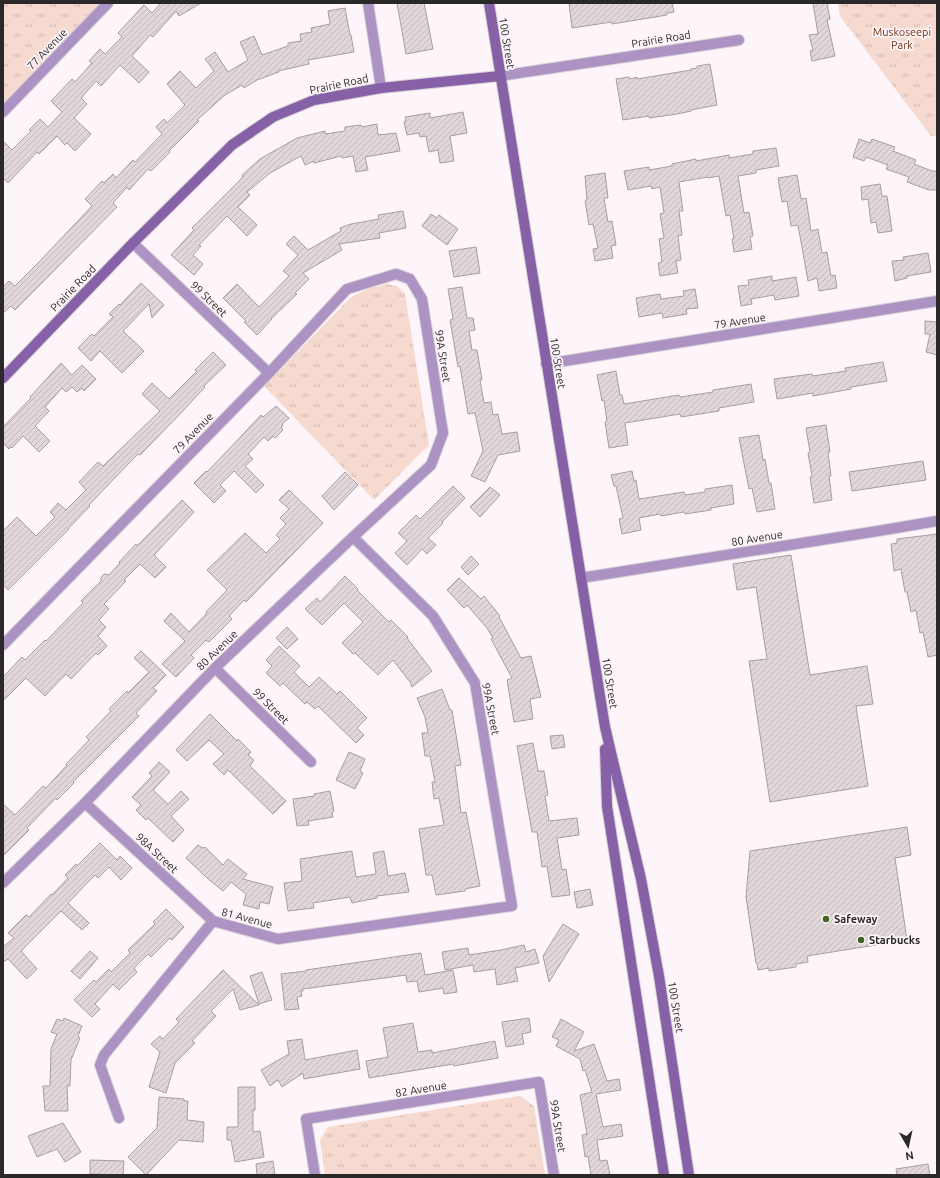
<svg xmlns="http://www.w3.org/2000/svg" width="940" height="1178" viewBox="0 0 940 1178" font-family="Ubuntu,sans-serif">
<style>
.park{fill:url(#park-tufts)}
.building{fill:url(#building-hatch);stroke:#a79e9f}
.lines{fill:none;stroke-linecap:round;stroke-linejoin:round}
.street-casing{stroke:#d7d0d5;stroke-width:12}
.secondary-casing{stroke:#d7d0d5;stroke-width:12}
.street{stroke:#ac93c3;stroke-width:10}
.secondary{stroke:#8761a7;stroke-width:10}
.poi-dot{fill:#406621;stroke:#fdf5fa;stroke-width:1.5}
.labels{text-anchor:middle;stroke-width:3.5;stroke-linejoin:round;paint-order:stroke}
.park-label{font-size:11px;fill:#772f11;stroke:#fdf5fa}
.street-label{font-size:11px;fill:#2b282a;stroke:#fdf5fa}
.poi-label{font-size:11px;font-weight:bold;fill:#2b282a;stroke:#fdf5fa;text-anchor:start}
</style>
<defs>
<pattern id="park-tufts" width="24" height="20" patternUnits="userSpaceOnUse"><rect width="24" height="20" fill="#f6d9cf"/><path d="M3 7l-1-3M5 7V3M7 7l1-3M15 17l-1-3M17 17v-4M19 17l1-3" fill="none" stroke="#d3bab2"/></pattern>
<pattern id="building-hatch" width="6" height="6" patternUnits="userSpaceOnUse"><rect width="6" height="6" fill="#e1d7d8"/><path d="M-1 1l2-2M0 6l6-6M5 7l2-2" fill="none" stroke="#c1b9ba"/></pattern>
</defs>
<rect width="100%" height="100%" fill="#fdf5fa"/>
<path class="park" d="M3,3H108L3,112Z
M838,3H937V136H931L840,16Z
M387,284L397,286L405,294L429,445L374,500L264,386L350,298L367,289Z
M520,1096L534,1106L545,1175H325L320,1140L328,1127Z"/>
<path class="building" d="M161,3H201L179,16L176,11L153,37L150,35L132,56L149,72L139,83L120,65L101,86L96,81L81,98L87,104L74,118L91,134L75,151L67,143L65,145L57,136L39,154L37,152L8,183L3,178V141L12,150L31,131L29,130L40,119L48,127L62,112L51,101L72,79L75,82L92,63L89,61L100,49L105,54L122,37L118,33L144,5L152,13Z
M397,3H424L433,49L406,54Z
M569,3H672L674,12L667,13V15L612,24V22L572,28Z
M813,3H827L830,19L827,20L835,56L812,61L810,51L813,50L809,35L818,34Z
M345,8L350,35H351L354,52L308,60L309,64L278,71L279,72L257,80L244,88L242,85L225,95L197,120L199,121L169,151L170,152L151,171L148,169L129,190L127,187L113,203L117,207L15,310L11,306L3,313V287L9,281L15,286L38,263L92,206L85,199L102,181L104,183L113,174L116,178L133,160L135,162L162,134L156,127L164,119L167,123L185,105L167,84L180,71L196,88L214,71L205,59L215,52L228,72L248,60L240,42L254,36L262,55L288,46V43L301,41L300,34L312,32L311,28L330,24L328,11Z
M710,64L717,105L691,110V111L677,114L649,118V116L623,120L616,79L629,77L630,79L637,77V79L691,70V69L697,68V66Z
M463,112L467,133L450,136L454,161L440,163L438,150L429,152L426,136L420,137L419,133L407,135L404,122L406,120L405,117L430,113V118Z
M377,124L378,135L396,133L400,151L365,157L368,170L356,172L353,156L342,158L341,156L314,163V161L305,165L301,156L270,173L247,192L250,195L238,207L257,225L247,236L227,216L199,245L201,246L193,255L203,264L194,275L171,255L194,230L192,228L243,177L242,175L260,159L297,138L325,131V134L345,131V127L361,125L362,127Z
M859,139L870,143L872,139L895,147L893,151L916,160L914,164L932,171H937V190H929L907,182L909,177L886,169L888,165L866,157L864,161L853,157Z
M776,148L779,166L756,170V173L738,176L744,213L749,212L753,236L750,237L752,249L734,252L732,239H734L730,215L726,216L719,176L708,178V177L679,182L683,211H679L682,235L678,236L681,260L676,261L678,273L660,276L658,263L662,262L659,239L664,238L660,214L664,213L660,187L652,189L651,186L628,190L624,171L649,167V170L672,166V164L696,159V161L729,155V158L753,154V151Z
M605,173L608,198H604L608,222L612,221L616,245L611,246L613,258L595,261L593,249L598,248L593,224L589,225L585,201L587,200L585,176Z
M797,175L801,199L806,198L811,231L818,229L822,253L827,252L831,276L835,275L837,288L819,291L817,278L808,281L798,225L791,226L787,201L782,202L778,178Z
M880,184L882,196H887L892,231L878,233L876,222L871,223L868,199L862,200L861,187Z
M403,211L406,228L379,233L380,238L339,244L342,250L303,273L309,279L295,293L297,294L271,319H272L257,335L244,322L246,321L223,298L237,284L259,307L289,276L283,271L298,255L286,244L294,236L308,250L341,231L340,228L351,224L379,219L378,215Z
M431,214L437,218L439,215L458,229L447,245L422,226Z
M476,247L480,273L454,277L449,251Z
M928,253L931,272L907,276V278L895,281L892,261L904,260L903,257Z
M772,276V281L796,277L799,296L775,300L774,295L751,299L752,304L741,306L738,286L749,285L748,280Z
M141,283L164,305L152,318L149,304L123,331L144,351L122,373L100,351L91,361L78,348L92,334L94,336L113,317L109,314L119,304L120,305Z
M462,287L467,318H473L475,330L469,331L472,350H477L482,380H480L484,403L491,402L493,415L498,414L502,434L517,432L520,451L498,455L485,482L471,476L483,451L475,413L468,414L460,366L458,367L450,320L453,319L448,289Z
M695,289L698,308L686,309L687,314L663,318L662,313L639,317L636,298L660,294L661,299L684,296L683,291Z
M925,321L937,322V355L926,352L930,334H925Z
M213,352L226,365L204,386L205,387L180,414L140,455L138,454L107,486L89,505L90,506L68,529H69L8,590L3,584V531L17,517L36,536L55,517L50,512L58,503L66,510L86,490L79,482L98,462L103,466L160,411L142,394L152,383L169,399L197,371L195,370Z
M883,362L887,381L851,387V389L813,396V393L777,399L774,379L812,374L813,376L846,371L845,368Z
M61,363L72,375L82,365L96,379L84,391L82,388L77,392L72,387L66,392L62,388L45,407L49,411L35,426L50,441L39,452L23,436L12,448L11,447L9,449L3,443V427L31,398L30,397Z
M616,371L620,395H622L624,404L679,395L680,397L713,392V390L751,384L754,402L719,408V411L681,417L680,414L625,423L628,445L609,448L605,422L607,421L604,400L602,401L597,375Z
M276,406L289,418L282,424L283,425L281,428L283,430L275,438L273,436L268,441L264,437L248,454L253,459L245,466L264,485L256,493L234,471L220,485L226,491L214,503L194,483L206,471L207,472L231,447L261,415L263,417Z
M826,425L830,452H828L831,476H829L832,500L814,503L810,477L812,476L808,453L810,452L806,428Z
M759,435L763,460L765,459L769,483H771L775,509L757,512L752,488L749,489L739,438Z
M923,461L926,480L852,491L849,472Z
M632,471L634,481L636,480L639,499L684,492L685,495L705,492V489L732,485L734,504L711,508V510L685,514L684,512L661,516L660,514L639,518L641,530L622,534L619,519L623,518L616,486H614L611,475Z
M345,472L358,485L334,510L322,496Z
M453,486L465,498L442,522L443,523L428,538L436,545L427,554L422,549L407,565L395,553L407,541L398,533L416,515L420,519Z
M490,487L500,495L480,517L470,507Z
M289,490L323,523L246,602L244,600L229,616L232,619L209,642L206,640L191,655L194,658L176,677L162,664L185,641L164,621L171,613L189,632L207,613L206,612L227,590L207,570L245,533L266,553L280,539L276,535L286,524L280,518L289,509L279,500Z
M182,500L194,512L154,555L166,567L155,578L140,564L124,580L126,581L104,604L109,609L99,620L106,627L98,636L107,646L98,655L96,653L71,679L66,674L45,696L26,678L3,701V677L22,657L25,660L45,640L46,641L83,603L81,601L101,581V578L104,574L109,575L120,563L119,562L136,544L137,546Z
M937,534V655L928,657L923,632L920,633L916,610L911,612L907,592H905L901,569L894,571L891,544L897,543V539Z
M791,555L810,675L867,666L873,704L856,706L868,786L770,802L749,661L767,659L756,587L737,590L733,564Z
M471,556L479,564L468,575L461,567Z
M345,576L358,589L357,590L389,622L391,620L408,637L407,638L432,671L412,687L410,682L393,660L378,675L355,653L353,654L342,643L363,622L344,603L322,625L305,609L317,598L320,602Z
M459,578L481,599L484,596L500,616L499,617L521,658L531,656L541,697L530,699L533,719L514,722L507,680L512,678L491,639L493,638L487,628L467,605L464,608L447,590Z
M287,627L298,639L287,649L276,638Z
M279,646L300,666L294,672L309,687L319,677L337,694L340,691L367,718L357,728L364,735L356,743L318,706L315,709L307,702L305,704L283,683L280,686L266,673L272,666L266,660Z
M141,651L166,675L153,688L157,691L136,713L139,716L73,782L74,783L57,800L56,798L27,828L29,830L3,856V804L15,815L43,786L46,788L67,765L66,764L89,740L86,737L111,711L109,709L127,691L128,693L149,672L134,658Z
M442,689L450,710H452L461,765L455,766L461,813L466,812L480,886L465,889V891L436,895L432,875H426L419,829L444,825L439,798L434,799L432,782H435L430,756H425L422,733H428L425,717L417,698Z
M210,714L237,741L238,739L251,752L248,755L254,760L250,766L286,801L273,814L228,770L224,775L213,764L224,754L209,740L187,761L176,750Z
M563,735L565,747L552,749L550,736Z
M533,743L538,771H544L548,795L545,796L549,821L577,818L579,835L557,838L562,870L566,869L570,895L552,897L547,866L542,867L537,832H532L517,746Z
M349,752L365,759L360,771L363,773L355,789L336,780Z
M159,762L170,772L153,790L168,804L181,791L189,799L171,816L184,830L173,842L148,818L146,820L136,810L141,805L132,797L152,776L149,773Z
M330,791L334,811L332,812L333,817L308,821L309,825L297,826L293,799L315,796L314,794Z
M907,827L911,855L895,858L907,940L807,956L808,962L796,964V967L769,971V968L758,970L757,963H756L746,897L750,851Z
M100,843L117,860L120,856L132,868L121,880L109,867L98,878L95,875L68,903L89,923L82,930L61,911L21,951L37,969L27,979L8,959L3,962V947L14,938L8,933L26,915L29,917L51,894L52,895L68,878L65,875L76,864L77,866Z
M198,845L203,848L205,847L223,865L228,859L247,874L243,879L273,887L269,904L260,902L259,909L243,905L246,894L231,882L223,891L207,878L186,858Z
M352,851L356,877L376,874L373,853L384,851L388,876L405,873L409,892L377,896V898L352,903L350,897L313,903L314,908L288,911L284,883L302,881L300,859Z
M590,889L593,905L577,908L574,892Z
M166,909L184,927L172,940L170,938L151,957L148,954L134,968L137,972L119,990L113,984L95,1004L100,1009L92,1017L74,1000L94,980L96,982L109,969L111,972L130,953L128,950L155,924L153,922Z
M563,924L579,934L549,982L543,956Z
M524,945L526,952L535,949L539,963L515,968L518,981L497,985L495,969L474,972L473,965L445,970L442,952L468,948L469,955L501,950Z
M90,951L98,958L80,979L71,971Z
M421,953L425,975L453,970L457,992L444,994L443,988L419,992L417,981L407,982L406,975L303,989V991H301L302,996L297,997L299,1009L285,1010L281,974L306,971V970Z
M223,970L259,1005L240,1010L233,989L211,1011L216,1016L192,1041L195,1043L175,1063L166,1093L149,1087L160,1052L151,1044L160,1036L163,1039L179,1022L176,1019Z
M262,972L272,1000L259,1004L250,976Z
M64,1018L82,1026L78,1036L80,1038L71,1060L70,1086H67L68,1111H45L43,1086H50L51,1049L57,1034L51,1032L57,1019L63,1021Z
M529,1018L531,1032L522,1034L524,1044L506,1047L502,1022Z
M561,1019L584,1032L574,1051L594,1044L607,1081L619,1079L621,1090L596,1094L603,1127L621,1124L623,1136L597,1140L600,1161L607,1160L610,1175H591L588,1156L585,1157L582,1135L587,1134L580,1095L592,1092L585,1070L583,1071L580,1059L556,1046L559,1040L552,1037Z
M413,1023L418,1052L432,1050V1053L495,1041L498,1058L454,1066L453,1064L369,1078L366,1061L388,1057L383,1028Z
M302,1039L305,1060L357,1050L360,1069L304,1079L303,1073L282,1087L278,1080L270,1086L261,1070L289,1054L287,1041Z
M238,1087H255V1110H253V1132L260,1131L264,1157L235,1162L231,1140H227V1127H238Z
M159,1097L184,1099V1101H188L187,1120L204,1122L203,1142L179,1140L146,1175L128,1157L157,1128Z
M63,1123L81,1152L65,1162L57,1149L37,1157L28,1136Z
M90,1160L124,1161L123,1175L90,1174Z
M273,1161L275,1175H257L256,1164Z
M928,1164L930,1175H897L896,1169Z"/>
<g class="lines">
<defs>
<path id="street" d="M368,3L381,88
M500,76L739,40
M3,112L108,3
M133,243L269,373
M546,364L937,301
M581,578L878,531L937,521
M3,645L269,373L347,289L396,274L410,279L422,299L443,433L431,465L353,537L215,668L85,803L3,883
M215,668L311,762
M85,803L213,921L278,939L512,906L475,683L433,616L353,537
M119,1118L100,1065L104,1055L213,921
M315,1175L306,1119L539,1082L554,1175"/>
<path id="secondary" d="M489,3L605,727L641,879L659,976L689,1175
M3,378L133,243L232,145L273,117L314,100L381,88L500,76
M605,749L607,806L664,1175"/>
</defs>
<use href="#street" class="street-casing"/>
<use href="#secondary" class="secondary-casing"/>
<use href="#street" class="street"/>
<use href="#secondary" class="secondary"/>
</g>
<g class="poi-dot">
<circle cx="826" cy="919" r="4"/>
<circle cx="861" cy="940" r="4"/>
</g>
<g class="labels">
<g class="park-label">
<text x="902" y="36">Muskoseepi<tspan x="902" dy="13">Park</tspan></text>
</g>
<g class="street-label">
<text transform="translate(661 39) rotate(-9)" y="4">Prairie Road</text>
<text transform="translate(507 43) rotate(81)" y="4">100 Street</text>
<text transform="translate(47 49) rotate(-46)" y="4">77 Avenue</text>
<text transform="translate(339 84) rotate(-12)" y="4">Prairie Road</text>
<text transform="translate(73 288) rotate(-46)" y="4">Prairie Road</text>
<text transform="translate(209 299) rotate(44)" y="4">99 Street</text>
<text transform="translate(740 321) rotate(-9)" y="4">79 Avenue</text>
<text transform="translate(443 356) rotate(81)" y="4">99A Street</text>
<text transform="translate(558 363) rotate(81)" y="4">100 Street</text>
<text transform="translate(193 433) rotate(-46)" y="4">79 Avenue</text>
<text transform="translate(757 538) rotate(-9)" y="4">80 Avenue</text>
<text transform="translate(217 650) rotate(-44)" y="4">80 Avenue</text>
<text transform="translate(610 683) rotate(81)" y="4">100 Street</text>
<text transform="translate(271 706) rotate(45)" y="4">99 Street</text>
<text transform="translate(491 709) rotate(79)" y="4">99A Street</text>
<text transform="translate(157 853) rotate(43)" y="4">98A Street</text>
<text transform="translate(247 918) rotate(15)" y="4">81 Avenue</text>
<text transform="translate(676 1007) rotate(81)" y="4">100 Street</text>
<text transform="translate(421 1089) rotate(-9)" y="4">82 Avenue</text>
<text transform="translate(558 1126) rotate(81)" y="4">99A Street</text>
</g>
<g class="poi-label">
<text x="834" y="923">Safeway</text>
<text x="869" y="944">Starbucks</text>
</g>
</g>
<rect width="940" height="1178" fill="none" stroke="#2b282a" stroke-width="8"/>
<g transform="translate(908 1146) rotate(171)" stroke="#fdf5fa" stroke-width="3" paint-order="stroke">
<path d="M0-3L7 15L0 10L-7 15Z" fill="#2b282a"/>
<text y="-6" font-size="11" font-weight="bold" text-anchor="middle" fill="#2b282a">N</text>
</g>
</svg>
